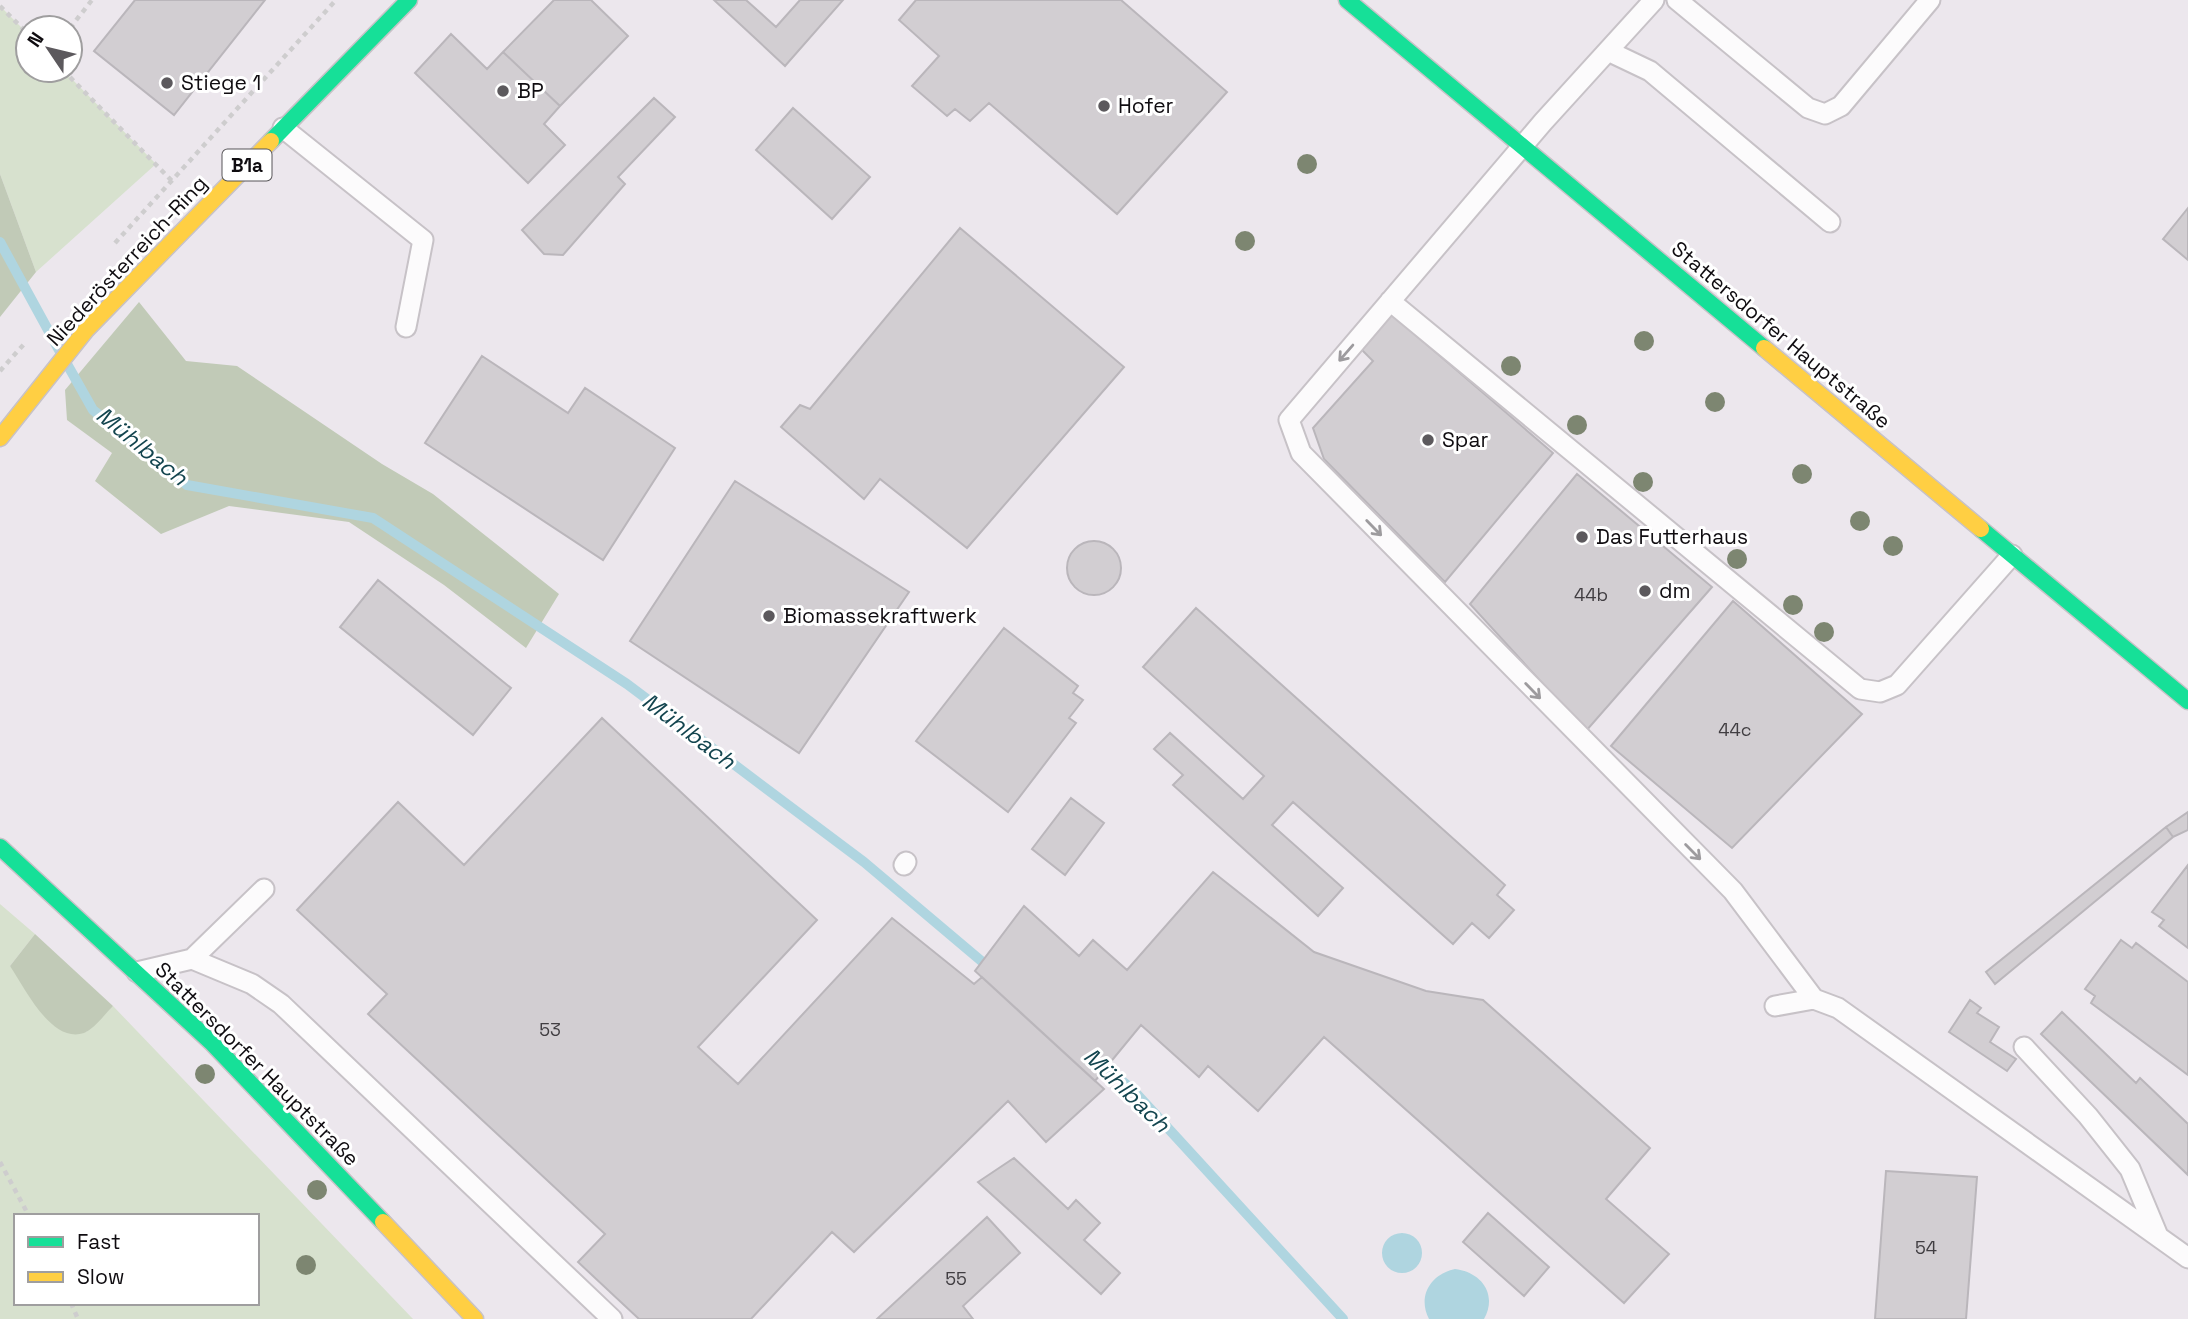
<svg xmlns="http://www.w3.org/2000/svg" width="2188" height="1319" viewBox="0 0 2188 1319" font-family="'Space Grotesk',sans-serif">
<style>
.green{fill:#d7e1ce;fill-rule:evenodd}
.forest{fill:#c1cab7}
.water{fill:#afd5e0}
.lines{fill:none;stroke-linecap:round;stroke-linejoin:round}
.stream{stroke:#afd5e0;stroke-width:10}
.building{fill:#d2ced2;stroke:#bab6bb;stroke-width:2}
.lane-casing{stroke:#c7c2c7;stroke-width:23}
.fast-casing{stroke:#c7c2c7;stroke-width:19}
.slow-casing{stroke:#c7c2c7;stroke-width:19}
.path{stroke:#cecdce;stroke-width:4.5;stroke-dasharray:5 5;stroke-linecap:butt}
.lane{stroke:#fcfbfc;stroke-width:19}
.fast{stroke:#16e098;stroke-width:16}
.slow{stroke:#ffcf43;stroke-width:16}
.tree{fill:#7d8671}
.oneway{stroke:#9d9b9e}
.poi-dot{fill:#5c595d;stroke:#fff;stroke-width:2.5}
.labels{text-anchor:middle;stroke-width:6;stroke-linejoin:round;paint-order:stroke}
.number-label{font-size:18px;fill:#413e42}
.shield{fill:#fff;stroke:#575558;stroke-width:2}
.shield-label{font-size:19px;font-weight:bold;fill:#0f0c10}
.poi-label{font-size:21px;fill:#0f0c10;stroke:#fff;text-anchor:start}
.street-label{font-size:21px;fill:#0f0c10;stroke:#fff}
.water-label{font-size:23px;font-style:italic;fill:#13454f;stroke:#fff}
</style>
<rect width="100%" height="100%" fill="#ece7ed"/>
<path class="green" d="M0,6L28,34V70H63L156,164L36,272L0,174Z
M0,904L35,934L10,966L86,1032L113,1006L413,1319H0ZM16,1216H257V1303H16Z"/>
<path class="forest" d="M0,174L36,272L0,317Z
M139,302L186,361L237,366L382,464L433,494L559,594L526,648L444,585L349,522L229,506L161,534L95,481L112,453L67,420L65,390Z
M35,934L113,1006C105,1014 94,1029 84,1033C51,1044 25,988 10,966Z"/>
<path class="water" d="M1382 1253a20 20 0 1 1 40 0a20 20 0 1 1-40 0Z
M1455,1269C1481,1272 1498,1294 1484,1319H1429C1417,1296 1431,1274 1455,1269Z"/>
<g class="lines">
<path class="stream" d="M0,242L59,350
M67,364L93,410L187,485L373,518L627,684L864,862L992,970
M1097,1060L1133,1090L1343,1319"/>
</g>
<path class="building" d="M135,0H265L174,115L94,51Z
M554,0H591L628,36L560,106L503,52Z
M714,0H746L776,27L800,0H843L785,66Z
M916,0H1121L1227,92L1117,214L989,103L970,121L955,109L947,116L912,86L939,56L899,20Z
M451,34L487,69L503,52L560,106L544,124L565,145L528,183L415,73Z
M654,98L675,117L618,177L625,184L563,255L544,254L522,230Z
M793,108L870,177L832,219L756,150Z
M2188,208V260L2163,239Z
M960,228L1124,367L967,548L880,479L864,499L781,427L800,405L810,409Z
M1389,312L1553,453L1445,582L1324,459L1313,428L1373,361L1359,347Z
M482,356L568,413L585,388L675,448L603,560L425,443Z
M1577,474L1712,587L1586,731L1470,604Z
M735,481L909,592L799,753L630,641Z
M1067 568a27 27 0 1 1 54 0a27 27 0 1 1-54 0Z
M378,580L511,688L473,735L340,627Z
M1733,601L1862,714L1732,848L1611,746Z
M1196,608L1505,885L1497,895L1514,910L1489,938L1472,923L1453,944L1293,802L1272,825L1343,888L1318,916L1173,785L1183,775L1154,749L1170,733L1243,799L1264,776L1143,667Z
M1004,628L1078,686L1073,693L1083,700L1069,718L1076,723L1008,812L916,741Z
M602,718L817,920L698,1047L738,1084L892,918L974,984L982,977L1104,1089L1046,1142L1008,1101L854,1252L832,1232L751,1319H639L578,1262L605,1234L368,1014L387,994L297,910L398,802L464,865Z
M1071,798L1104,823L1065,875L1032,849Z
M2188,812V830L2173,837L2166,827Z
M2166,827L2173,837L1995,984L1986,972Z
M2188,865V948L2159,926L2164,920L2152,912Z
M1213,872L1314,952L1426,991L1483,1000L1650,1148L1606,1199L1669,1254L1624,1303L1324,1037L1258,1111L1208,1066L1199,1077L1141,1025L1095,1081L975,971L1024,906L1079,956L1093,940L1127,970Z
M2121,940L2132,948L2136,943L2188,982V1075L2091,1003L2095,996L2085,989Z
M1970,1000L1981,1008L1977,1013L1999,1027L1990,1042L2016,1059L2007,1071L1949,1032Z
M2062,1012L2136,1083L2140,1078L2188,1124V1175L2041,1034Z
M1014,1158L1068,1209L1076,1200L1100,1223L1084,1240L1120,1273L1101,1294L978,1182Z
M1886,1171L1977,1177L1966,1319H1875Z
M1488,1213L1549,1267L1524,1296L1463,1242Z
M987,1217L1020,1253L963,1306L973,1319H877Z"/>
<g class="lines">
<defs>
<path id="lane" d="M1654,0L1543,122L1289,420L1301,453L1733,891L1814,999
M1677,0L1808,108L1825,114L1841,106L1930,0
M1608,51L1650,71L1830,222
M283,128L423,240L406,327
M1390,301L1860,689L1880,692L1897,685L2012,555
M904,865L906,862
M192,959L252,984L281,1004L612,1319
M137,972L192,959L264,889
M1775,1006L1814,999L1838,1008L2188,1258
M2024,1047L2088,1116L2130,1169L2158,1236"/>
<path id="fast" d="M1347,0L1764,348
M271,141L409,0
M1981,529L2188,701
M0,847L211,1042L383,1222"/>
<path id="slow" d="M1764,348L1981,529
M0,438L86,330L271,141
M383,1222L475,1319"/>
</defs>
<use href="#lane" class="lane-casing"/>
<use href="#fast" class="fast-casing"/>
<use href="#slow" class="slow-casing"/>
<path class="path" d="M0,6L28,34
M70,28L92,0
M63,70L172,181
M115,243L336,0
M0,371L25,343
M0,1162L29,1216
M71,1303L78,1319"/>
<use href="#lane" class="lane"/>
<use href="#fast" class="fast"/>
<use href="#slow" class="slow"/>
</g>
<g class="tree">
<circle cx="1307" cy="164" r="10"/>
<circle cx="1245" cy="241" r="10"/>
<circle cx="1644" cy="341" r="10"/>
<circle cx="1511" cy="366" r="10"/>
<circle cx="1715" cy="402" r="10"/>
<circle cx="1577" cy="425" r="10"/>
<circle cx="1802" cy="474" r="10"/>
<circle cx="1643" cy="482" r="10"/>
<circle cx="1860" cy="521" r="10"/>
<circle cx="1893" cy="546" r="10"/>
<circle cx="1737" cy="559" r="10"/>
<circle cx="1793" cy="605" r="10"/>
<circle cx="1824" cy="632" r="10"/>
<circle cx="205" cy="1074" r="10"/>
<circle cx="317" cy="1190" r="10"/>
<circle cx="306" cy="1265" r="10"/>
</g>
<defs><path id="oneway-shaft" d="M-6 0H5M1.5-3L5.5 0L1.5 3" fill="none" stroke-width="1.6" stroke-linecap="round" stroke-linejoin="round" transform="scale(1.75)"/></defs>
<g class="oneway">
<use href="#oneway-shaft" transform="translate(1346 353) rotate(131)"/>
<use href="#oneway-shaft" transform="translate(1374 528) rotate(46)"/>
<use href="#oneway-shaft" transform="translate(1533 691) rotate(46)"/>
<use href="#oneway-shaft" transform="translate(1693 852) rotate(45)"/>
</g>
<g class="poi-dot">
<circle cx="167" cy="83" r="7"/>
<circle cx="503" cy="91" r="7"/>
<circle cx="1104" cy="106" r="7"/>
<circle cx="1428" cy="440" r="7"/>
<circle cx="1582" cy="537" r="7"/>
<circle cx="1645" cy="591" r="7"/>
<circle cx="769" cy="616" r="7"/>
</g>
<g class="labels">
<g class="number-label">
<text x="1591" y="601">44b</text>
<text x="1735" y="736">44c</text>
<text x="550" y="1036">53</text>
<text x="1926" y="1254">54</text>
<text x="956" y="1285">55</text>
</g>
<rect class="shield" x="222.5" y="149.5" width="49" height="31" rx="5"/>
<g class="shield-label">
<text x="247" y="172">B1a</text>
</g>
<g class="poi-label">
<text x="181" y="90">Stiege 1</text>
<text x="517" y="98">BP</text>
<text x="1118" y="113">Hofer</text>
<text x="1442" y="447">Spar</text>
<text x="1596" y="544">Das Futterhaus</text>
<text x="1659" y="598">dm</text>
<text x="783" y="623">Biomassekraftwerk</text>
</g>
<g class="street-label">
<text transform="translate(127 261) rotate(-47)" y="7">Niederösterreich-Ring</text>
<text transform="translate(1781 335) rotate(40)" y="7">Stattersdorfer Hauptstraße</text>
<text transform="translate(257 1064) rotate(45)" y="7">Stattersdorfer Hauptstraße</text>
</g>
<g class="water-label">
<text transform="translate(142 446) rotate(39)" y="8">Mühlbach</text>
<text transform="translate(689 731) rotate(37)" y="8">Mühlbach</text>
<text transform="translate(1127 1090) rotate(44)" y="8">Mühlbach</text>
</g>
</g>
<rect x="14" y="1214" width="245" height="91" fill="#ffffff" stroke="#9f9e9f" stroke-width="2"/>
<rect x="28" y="1237" width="35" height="10" fill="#16e098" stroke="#9f9e9f" stroke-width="2"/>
<text x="77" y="1249" font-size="21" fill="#0f0c10">Fast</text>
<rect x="28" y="1272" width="35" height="10" fill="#ffcf43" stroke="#9f9e9f" stroke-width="2"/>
<text x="77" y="1284" font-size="21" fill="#0f0c10">Slow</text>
<g transform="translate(49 49) rotate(305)"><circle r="33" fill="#ffffff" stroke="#9f9e9f" stroke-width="2"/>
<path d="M0-5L12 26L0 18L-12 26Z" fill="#5c595d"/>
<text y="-10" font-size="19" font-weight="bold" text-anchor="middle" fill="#0f0c10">N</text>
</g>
</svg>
